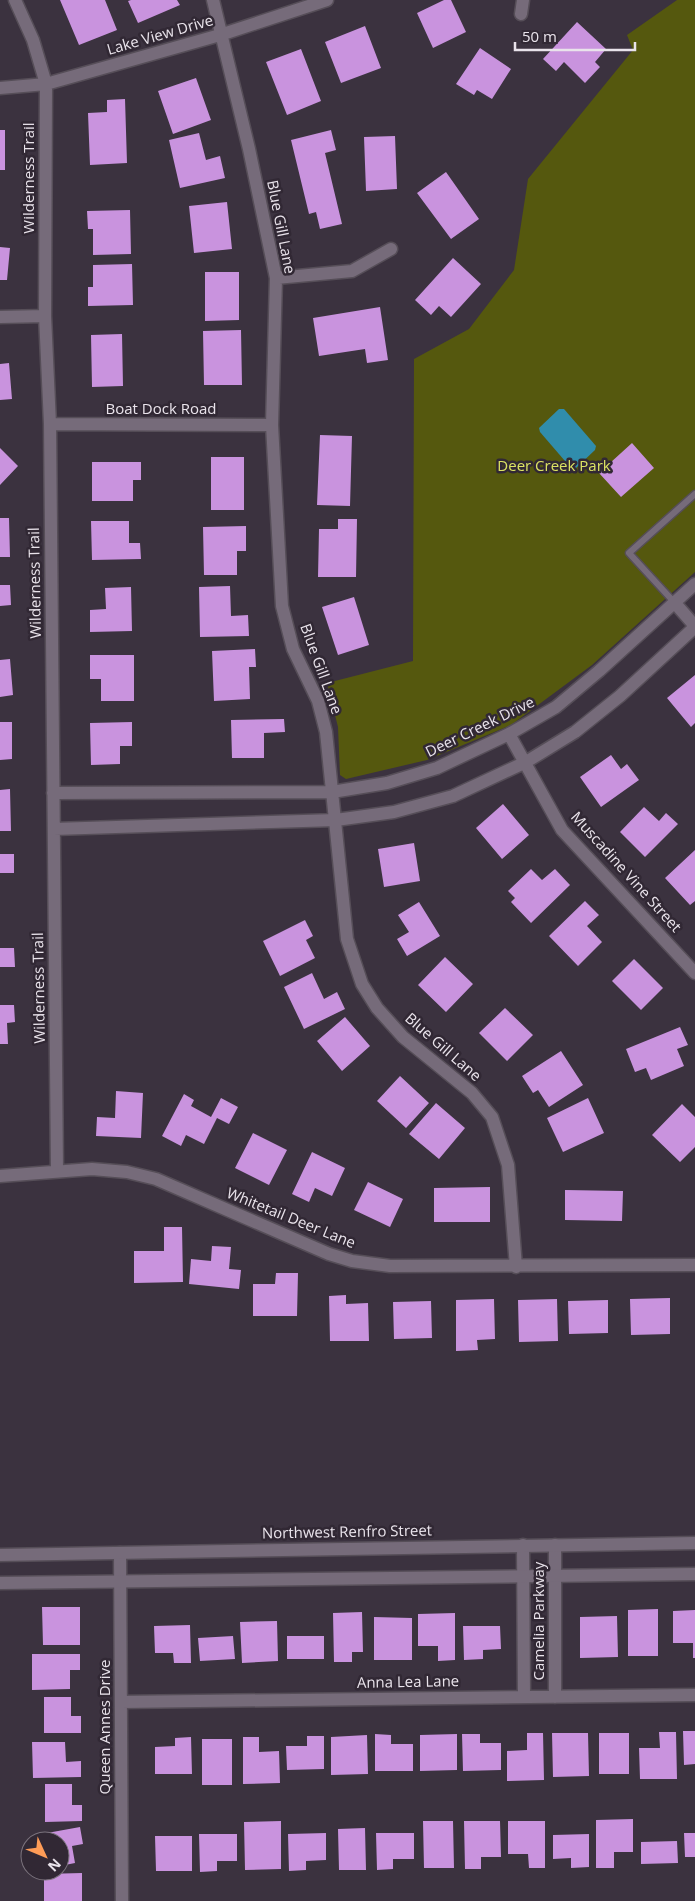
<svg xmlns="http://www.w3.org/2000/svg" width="695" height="1901" viewBox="0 0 695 1901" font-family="'Open Sans',sans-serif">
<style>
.green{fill:#55580e}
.water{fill:#308dac}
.building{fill:#c993de}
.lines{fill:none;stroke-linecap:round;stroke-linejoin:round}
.service-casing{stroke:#564e58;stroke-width:9}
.minor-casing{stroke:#564e58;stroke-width:15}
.secondary-casing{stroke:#564e58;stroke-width:15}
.service{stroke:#766b7a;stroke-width:6}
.minor{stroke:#766b7a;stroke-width:12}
.secondary{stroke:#766b7a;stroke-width:12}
.labels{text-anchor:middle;stroke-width:5;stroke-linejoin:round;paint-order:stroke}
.street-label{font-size:15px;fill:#e9e3eb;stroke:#312834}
.park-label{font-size:15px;fill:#dce363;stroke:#312834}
</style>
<rect width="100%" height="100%" fill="#3b323f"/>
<path class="green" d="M677,0H695V572L592,665L511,725L427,760L346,779L340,775L338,727L327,683L413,661L414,359L469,329L514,270L528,179L633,50L627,35Z"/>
<path class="water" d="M559,409H564L596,446L595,450L576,468H571L540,432L539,428Z"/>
<path class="building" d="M60,0H105L117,30L79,45Z
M131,0H177L180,5L138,23L128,1Z
M444,0H451L466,32L433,48L417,13Z
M577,22L606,49L595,62L600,67L585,83L564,62L556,71L543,59Z
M365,26L381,68L341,83L325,42Z
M480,48L511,69L492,99L477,90L474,95L456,84Z
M301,49L321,101L287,115L266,62Z
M196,78L211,120L173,134L158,91Z
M125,99L127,163L90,165L88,113L107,112V100Z
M0,130H5V170H0Z
M331,130L336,150L325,153L342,224L320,229L316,212L309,214L291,140Z
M199,133L206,160L220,156L225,178L180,188L169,140Z
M395,136L397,189L366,191L364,137Z
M446,172L479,219L451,239L417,193Z
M227,202L232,249L194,253L189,206Z
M130,210L131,254L93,255V229H88L87,211Z
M0,247L10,248L7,280H0Z
M453,258L481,284L451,317L439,306L431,315L415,300Z
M132,264L133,305L88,306V287H93V265Z
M205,272H239V320L205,321Z
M380,307L388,360L367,363L365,349L319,356L313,318Z
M241,330L242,385H204L203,331Z
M122,334L123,386L92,387L91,335Z
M9,363L12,399L0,400V364Z
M320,435L352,436L350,506L317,505Z
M632,443L654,468L621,497L599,473Z
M0,448L18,466L0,485Z
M211,457H244V510H211Z
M92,462H141V480H133V501H92Z
M0,518H9L10,557H0Z
M338,519H357L356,577H318L319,529H338Z
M91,521H129V543H140L141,559L92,560Z
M246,526V551H237V575H204L203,527Z
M0,585H10L11,605L0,606Z
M230,586L231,616L248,615L249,636L200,637L199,587Z
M131,587L132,631L90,632V610L106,609L105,588Z
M354,597L369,645L338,655L322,607Z
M255,649L256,667H249L250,699L214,701L212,651Z
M90,655H134V701H101V679H90Z
M10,659L13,695L0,697V660Z
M695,675V723L691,727L667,698Z
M284,719L285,732L264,733V758H232L231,720Z
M0,722H12V759L0,760Z
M132,722V746H120V764L91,765L90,723Z
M611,755L621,769L627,764L639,780L601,807L580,777Z
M10,789L11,831H0V790Z
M503,804L529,835L502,859L476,828Z
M644,807L659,821L666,813L678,824L645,857L620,832Z
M414,843L420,881L384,887L378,849Z
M695,850V901L690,905L665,878Z
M0,854H14V873H0Z
M531,869L542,880L555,869L570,885L531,923L511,902L515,898L508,891Z
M585,901L599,915L587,926L602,942L578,966L549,936Z
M419,902L440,936L407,956L397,939L409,932L398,915Z
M305,920L313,936L306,940L315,958L280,976L263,941Z
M0,948H14L15,967H0Z
M445,957L473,984L446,1012L418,985Z
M634,959L663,988L641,1010L612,981Z
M312,973L324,999L337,992L345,1009L304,1029L284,987Z
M0,1005H14L15,1022L7,1023L8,1044H0Z
M505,1008L533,1035L507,1061L479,1033Z
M345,1017L370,1046L342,1071L317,1041Z
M680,1027L688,1045L677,1049L684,1066L651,1080L646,1068L635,1072L626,1049Z
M561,1051L583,1085L549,1107L538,1090L533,1093L522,1076Z
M400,1076L429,1103L406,1128L377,1101Z
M116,1091L143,1093L141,1138L96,1136L97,1117L115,1118Z
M184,1094L194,1100L191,1106L211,1117L221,1098L238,1107L229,1124L217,1118L204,1144L186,1135L181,1146L162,1136Z
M588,1098L604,1133L563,1152L547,1118Z
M436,1103L465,1128L439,1159L409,1134Z
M682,1104L695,1117V1147L680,1162L652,1135Z
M253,1133L287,1150L269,1185L235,1168Z
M312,1152L345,1168L332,1196L315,1188L309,1202L292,1194Z
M368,1182L403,1199L390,1227L354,1210Z
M490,1187V1222H434V1188Z
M565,1190L623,1191L622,1221L565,1220Z
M164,1227H182L183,1282L134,1283V1251H164Z
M212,1246L231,1247L229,1269L241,1270L239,1289L189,1284L191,1259L211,1261Z
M276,1273H298L297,1316H253V1284H275Z
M346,1295V1304L368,1303L369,1341H330L329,1296Z
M670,1298V1334L631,1335L630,1299Z
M494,1299L495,1339L477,1340L478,1350L456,1351V1300Z
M557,1299L558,1341L519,1342L518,1300Z
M608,1300V1333L569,1334L568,1301Z
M431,1301L432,1338L394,1339L393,1302Z
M42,1607H80V1645H43Z
M658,1609V1656H628V1610Z
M695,1610V1658H693V1643H673V1611Z
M362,1612L363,1652H352V1662H334L333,1613Z
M455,1613V1660L438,1661V1646H418V1614Z
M617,1616L618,1657L580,1658V1617Z
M374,1617L412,1618V1660H374Z
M277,1621L278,1661L242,1663L240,1622Z
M190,1625L191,1663H174L173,1653H155L154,1626Z
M463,1626H500L501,1649L483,1650V1659L464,1660Z
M233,1636L235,1659L200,1661L198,1638Z
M287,1636H324V1659H287Z
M32,1654H80V1670H70V1689L32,1690Z
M44,1697H71V1716H81V1733H44Z
M683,1731H695V1764L684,1765Z
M659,1732H676L677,1779H640L639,1748H660Z
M527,1733H543L544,1780L507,1781V1751L527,1750Z
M552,1733H588L589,1776L553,1777Z
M599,1733H629V1774H599Z
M375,1734L391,1735V1744H413V1771H375Z
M457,1734V1770L420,1771V1735Z
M462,1734H480V1743H501V1770L463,1771Z
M367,1735L368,1774L331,1775V1737Z
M307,1736H324V1769L287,1770L286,1746H307Z
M191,1737L192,1774H155V1747L175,1746V1738Z
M243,1737H259V1752L279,1751L280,1783L243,1784Z
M202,1739H232V1785H202Z
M32,1742H65L66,1762L81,1761V1777L33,1778Z
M45,1784H72V1805H82V1821L45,1822Z
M633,1819V1852H614V1868H596V1820Z
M281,1821V1869L245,1870L244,1822Z
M423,1821H453L454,1868H424Z
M464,1821H500L501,1857H481V1869H465Z
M508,1821H545V1868H529L528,1854H508Z
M80,1827L83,1844L72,1846L75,1863L60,1866V1841H48L47,1833Z
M365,1828L366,1870H339L338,1829Z
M326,1833V1860L306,1861V1870L289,1871L288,1834Z
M376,1833H414V1859H393V1869L377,1870Z
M684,1833H695V1857H685Z
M199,1834H237V1861H217V1871L200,1872Z
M589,1834V1867L571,1868V1858L553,1859V1835Z
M155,1836H192V1871H156Z
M677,1841L678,1863L641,1864V1842Z
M82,1873V1901H44V1874Z"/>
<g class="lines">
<defs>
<path id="service" d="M674,602L629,553L695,494"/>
<path id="minor" d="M15,0L33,40L46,84L45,316L50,424L57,1171
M213,0L249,149L276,278L272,425L282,606L293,649L318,701L326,732L347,939L362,984L377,1008L403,1037L472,1093L492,1117L508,1165L516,1267
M521,14L523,0
M0,88L46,84L220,35L327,0
M276,278L352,271L391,249
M0,317L45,316
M50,424L272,425
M674,602L695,626
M509,734L562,830L695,973
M53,793L332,792L387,783L437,768L509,734L556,707L599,671L695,584
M54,829L336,820L394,812L453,796L526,762L575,732L620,696L695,627
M0,1176L92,1169L127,1172L156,1179L329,1254L352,1261L390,1266L695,1265
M523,1545L524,1697
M555,1545V1697
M120,1553L122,1901
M121,1702L695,1695"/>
<path id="secondary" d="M0,1555L695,1543
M0,1583L695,1574"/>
</defs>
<use href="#service" class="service-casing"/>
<use href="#minor" class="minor-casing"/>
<use href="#secondary" class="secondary-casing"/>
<use href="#service" class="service"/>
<use href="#minor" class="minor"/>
<use href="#secondary" class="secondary"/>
</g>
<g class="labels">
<g class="street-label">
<text transform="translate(160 35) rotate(-16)" y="5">Lake View Drive</text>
<text transform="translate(29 178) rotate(-90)" y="5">Wilderness Trail</text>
<text transform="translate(281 227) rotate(79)" y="5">Blue Gill Lane</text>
<text x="161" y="414">Boat Dock Road</text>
<text transform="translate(35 583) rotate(-91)" y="5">Wilderness Trail</text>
<text transform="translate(321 669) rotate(70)" y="5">Blue Gill Lane</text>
<text transform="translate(480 727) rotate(-26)" y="5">Deer Creek Drive</text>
<text transform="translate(626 872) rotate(48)" y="5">Muscadine Vine Street</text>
<text transform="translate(39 988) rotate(-91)" y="5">Wilderness Trail</text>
<text transform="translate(443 1047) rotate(41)" y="5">Blue Gill Lane</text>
<text transform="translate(291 1218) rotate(22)" y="5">Whitetail Deer Lane</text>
<text transform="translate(347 1532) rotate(-1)" y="5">Northwest Renfro Street</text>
<text transform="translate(539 1621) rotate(-90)" y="5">Camelia Parkway</text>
<text transform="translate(408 1682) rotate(-1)" y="5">Anna Lea Lane</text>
<text transform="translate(105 1727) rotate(-90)" y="5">Queen Annes Drive</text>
</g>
<g class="park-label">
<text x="554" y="471">Deer Creek Park</text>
</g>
</g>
<g transform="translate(45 1856) rotate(134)"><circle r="24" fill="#312834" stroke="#7b737d"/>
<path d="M0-4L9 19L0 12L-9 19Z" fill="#fe9c57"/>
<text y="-8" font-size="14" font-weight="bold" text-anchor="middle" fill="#e9e3eb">N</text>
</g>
<path d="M515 42v8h120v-8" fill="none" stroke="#e9e3eb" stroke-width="2.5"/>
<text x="522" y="42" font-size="15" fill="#e9e3eb" stroke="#312834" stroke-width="4" paint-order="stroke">50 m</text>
</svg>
